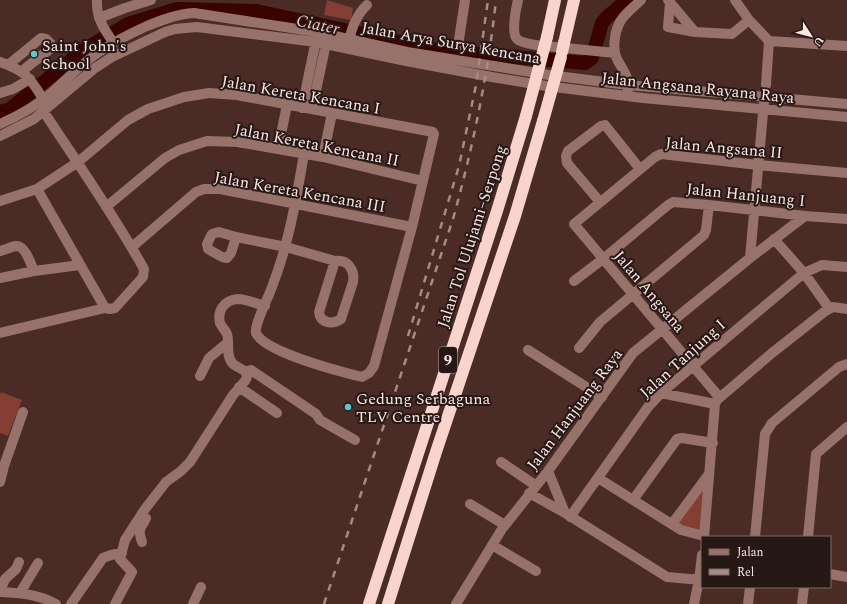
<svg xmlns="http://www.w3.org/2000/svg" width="847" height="604" viewBox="0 0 847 604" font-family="Spectral,serif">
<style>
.green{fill:#843f32}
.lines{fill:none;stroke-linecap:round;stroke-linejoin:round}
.river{stroke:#390400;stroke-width:14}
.minor{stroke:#96726a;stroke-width:10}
.highway{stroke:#f8d4cc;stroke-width:12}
.rail{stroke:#a68c87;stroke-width:2.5;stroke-dasharray:7 7;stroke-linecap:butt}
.highway-bridge{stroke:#f8d4cc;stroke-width:12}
.poi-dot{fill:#51ccd3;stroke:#261815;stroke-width:1.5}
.labels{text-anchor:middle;stroke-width:4;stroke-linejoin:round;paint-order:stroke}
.shield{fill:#261815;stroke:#bca9a5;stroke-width:1}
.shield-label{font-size:15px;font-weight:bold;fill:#fce7e3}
.street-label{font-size:16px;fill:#fce7e3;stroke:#261815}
.poi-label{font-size:16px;fill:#fce7e3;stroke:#261815;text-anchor:start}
.water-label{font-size:17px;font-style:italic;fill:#f4c7bd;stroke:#261815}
</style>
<rect width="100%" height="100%" fill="#4a2b25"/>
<path class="green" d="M327,0L353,8L351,20L324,15Z
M1,392L22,400L8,436L0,433V395Z
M706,482L701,531L689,530L676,522Z"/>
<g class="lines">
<path class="river" d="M0,112L10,109L85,49L128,24L177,9L257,11L441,51L585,63L592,58L602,23L607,17L627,0"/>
<path class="minor" d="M97,0C96,17 104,30 114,43
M518,0C516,8 511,33 517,39C521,43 530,44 536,45L615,53
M668,0L695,32L732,34L749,20
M735,0L749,20L769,41L766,85
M670,3L668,27L695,32
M99,18L125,8L151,0
M350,39C351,28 358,13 367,5
M769,41L847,46
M458,46L465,0
M0,62C25,71 30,77 43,99
M8,65L41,38L46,39L51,44L50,49L22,71
M628,90C629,76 624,72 618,61C612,51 614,33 620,22C624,14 634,7 641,0
M0,93L13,89L30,79
M302,108L317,35
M312,109L327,39
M0,124C18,116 35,107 50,94C65,81 79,66 96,54C112,43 129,34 147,26C162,20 177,14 194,13L317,32L407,52L549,75L628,85L847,104
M0,136L34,119L95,68L112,57L165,32L175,29L197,27L316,42L406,61L492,77L546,86L643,98L847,117
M278,149L287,105
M323,157L332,113
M37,189L105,308
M0,201L37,189L78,162L128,120L148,109L184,97L209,93L237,95L433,132L434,134L412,227L374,366L369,373L362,377C342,372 264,352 256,333C254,325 269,296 272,287C289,243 296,200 304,154
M600,202L567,163L566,156L568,151L601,126L605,125L640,169
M106,207L165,158L179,150L207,141L237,142L278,149L323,157L423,181
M236,237L219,232L212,234L207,244L208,249L222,257L227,258L231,253L236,237L286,247L335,261C348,259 355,270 353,282L341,319C332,325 320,323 319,312L335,261
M774,239L804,273L829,308
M132,247L196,192L204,189H220L412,227
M0,251C5,250 10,247 16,246C25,245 31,264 34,271
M750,258L764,102
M0,278L34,271L80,265
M574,281L603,259L668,205L673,202L709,205L805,216L847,219
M0,333L105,308L110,309L115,308L143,277L144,269C114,215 78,164 44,112
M579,348L600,322L704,235L706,230L709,205
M528,350L602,397
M246,372L251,370L316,414L320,420L355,440
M200,376L209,358L227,343
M239,387L277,413
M661,393L715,404
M719,397L574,224L655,157L661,154L758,165L847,173
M501,462L535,485
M548,471L565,513
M598,478L681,530L704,536
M0,482L4,466L23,412
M529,493L565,513L667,577L702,580
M633,500L677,439L682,438L713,443
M470,504L505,525
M570,517L648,407L661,393L804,273L822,265L847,267
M672,524L709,474
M704,537L715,404L717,400L772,353L824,312L833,307L847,309
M755,537L765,434L772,423L839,367L847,364
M808,537L816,454L847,427
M142,542C137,527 141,530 146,518
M492,545L536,571
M830,574L847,577
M0,592C20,593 38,594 56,604
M0,592L5,579L16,569L19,562
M20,593L38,563
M71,604L103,558L111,555L122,553
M115,604L132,572L120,559L125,540L145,509L166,482L181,471L190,462L233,395L245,381L247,377L246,372C242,369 237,367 233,364C225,356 230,342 227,334C225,330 222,327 220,323C217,311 224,300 238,299C246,299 257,304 265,306
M193,604L201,587
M456,604L502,529L548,471L633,353L750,258L805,216
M694,604L699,580L702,555
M748,604L750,587
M802,604L804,587"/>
<path class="highway" d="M547,37L555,0
M564,43L574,0
M369,604L497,211L526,116
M388,604L436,452L515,216L543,121"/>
<path class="rail" d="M408,336L459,166L476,85L488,0
M324,604L453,219C473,147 488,74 496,0"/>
<path class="highway-bridge" d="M562,52L564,43
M526,116L547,37
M543,121L561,57"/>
</g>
<g class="poi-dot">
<circle cx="34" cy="54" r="4"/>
<circle cx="348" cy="407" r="4"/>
</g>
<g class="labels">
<rect class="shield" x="439" y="347" width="18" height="26" rx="3"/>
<g class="shield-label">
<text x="448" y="365">9</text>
</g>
<g class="street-label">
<text transform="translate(451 42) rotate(10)" y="6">Jalan Arya Surya Kencana</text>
<text transform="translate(698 87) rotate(6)" y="6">Jalan Angsana Rayana Raya</text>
<text transform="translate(301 94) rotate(10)" y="6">Jalan Kereta Kencana I</text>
<text transform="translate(317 144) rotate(11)" y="6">Jalan Kereta Kencana II</text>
<text transform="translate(724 147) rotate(5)" y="6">Jalan Angsana II</text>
<text transform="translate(300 191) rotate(10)" y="6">Jalan Kereta Kencana III</text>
<text transform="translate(746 194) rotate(6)" y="6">Jalan Hanjuang I</text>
<text transform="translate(471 236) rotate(-72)" y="6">Jalan Tol Ulujami–Serpong</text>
<text transform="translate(650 291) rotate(50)" y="6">Jalan Angsana</text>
<text transform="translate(682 358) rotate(-42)" y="6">Jalan Tanjung I</text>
<text transform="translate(574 409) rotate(-53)" y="6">Jalan Hanjuang Raya</text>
</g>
<g class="poi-label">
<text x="42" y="51">Saint John's<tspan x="42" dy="18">School</tspan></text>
<text x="356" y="404">Gedung Serbaguna<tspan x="356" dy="18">TLV Centre</tspan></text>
</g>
<g class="water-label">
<text transform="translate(318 24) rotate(12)" y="6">Ciater</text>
</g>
</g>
<rect x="701" y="536" width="130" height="52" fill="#261815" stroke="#7c6b67"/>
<rect x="709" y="549" width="20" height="6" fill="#96726a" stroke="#7c6b67"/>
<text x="737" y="556" font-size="12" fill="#fce7e3">Jalan</text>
<rect x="709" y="569" width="20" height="6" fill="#a68c87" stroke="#7c6b67"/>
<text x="737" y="576" font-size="12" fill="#fce7e3">Rel</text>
<g transform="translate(811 36) rotate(126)" stroke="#261815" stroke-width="3" paint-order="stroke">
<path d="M0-3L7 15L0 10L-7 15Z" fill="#fce7e3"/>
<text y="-6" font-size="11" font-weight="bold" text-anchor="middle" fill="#fce7e3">U</text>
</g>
</svg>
